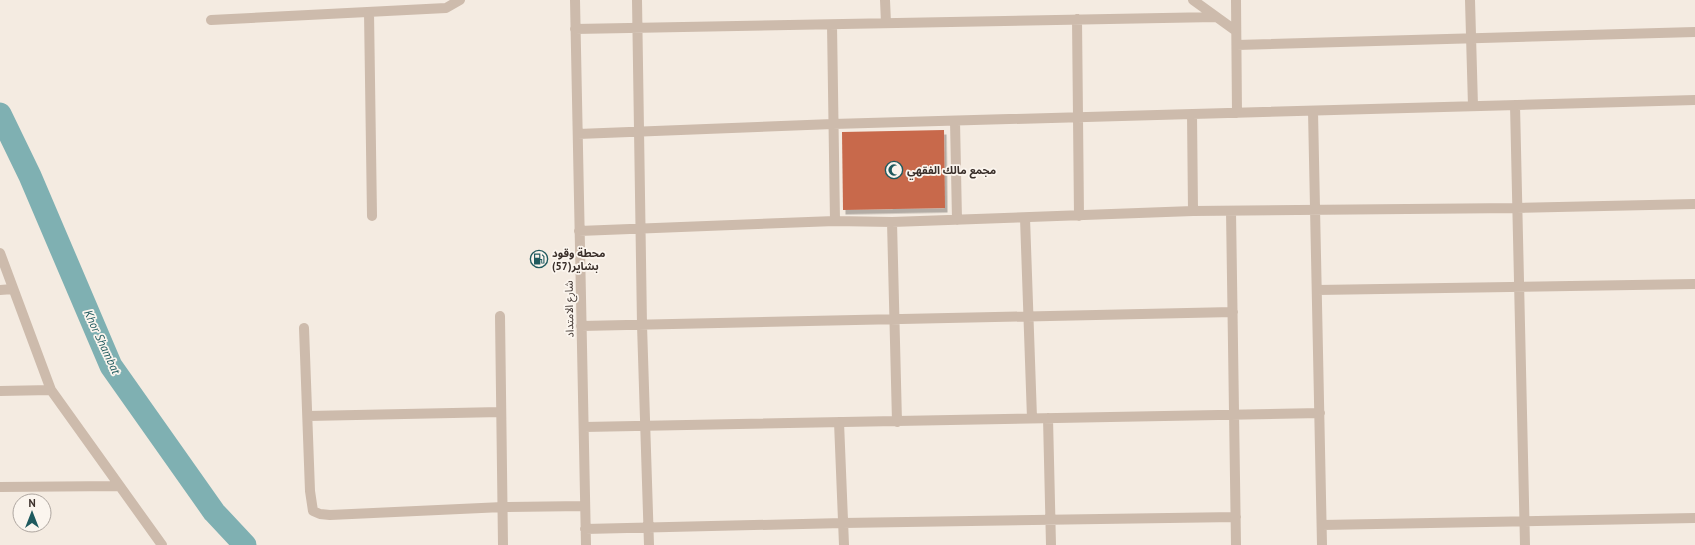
<svg xmlns="http://www.w3.org/2000/svg" width="1695" height="545" viewBox="0 0 1695 545" font-family="'PT Sans','Noto Sans Arabic',sans-serif">
<style>
.lines{fill:none;stroke-linecap:round;stroke-linejoin:round}
.river{stroke:#7fb0b2;stroke-width:23}
.building{fill:#c8694b;filter:url(#shadow)}
.minor{stroke:#cdbbac;stroke-width:10}
.labels{text-anchor:middle;stroke-width:3.5;stroke-linejoin:round;paint-order:stroke}
.poi-label{font-size:11px;font-weight:bold;fill:#3b302b;stroke:#fbf5ee;text-anchor:start}
.street-label{font-size:11px;fill:#3b302b;stroke:#fbf5ee}
.water-label{font-size:12px;font-style:italic;fill:#1f5a5e;stroke:#fbf5ee}
</style>
<defs>
<filter id="shadow"><feDropShadow dx="2.5" dy="4.5" stdDeviation="0" flood-color="#0004"/></filter>
</defs>
<rect width="100%" height="100%" fill="#f4ebe1"/>
<g class="lines">
<path class="river" d="M0,114L30,176L111,366L214,512L245,545"/>
</g>
<path class="building" d="M944,130L945,208L843,210L842,132Z"/>
<g class="lines">
<path class="minor" d="M575,0L586,545
M637,0L642,325L649,545
M885,0L886,23
M1193,0L1236,31
M1236,0L1237,113
M1470,0L1473,106
M369,12L372,216
M1077,19L1079,216
M211,20L446,8L460,0
M832,25L835,221
M575,29L1216,17
M1237,45L1695,32
M1515,105L1525,545
M1313,111L1322,545
M1192,114L1193,211
M955,121L957,220
M578,134L833,124L1695,100
M1231,211L1236,545
M1025,218L1032,418
M892,222L897,422
M579,231L835,221L892,222L1193,211L1517,208L1695,204
M0,253L51,390L162,545
M0,290L13,289
M1317,290L1695,284
M500,316L503,545
M581,326L1233,312
M304,328L310,491L313,511L320,514L330,515L503,507L585,506
M0,391L51,390
M308,416L501,412
M1048,418L1051,545
M839,422L844,545
M584,427L1320,413
M0,487L119,486
M1322,525L1695,518
M585,529L843,523L1236,517"/>
</g>
<defs>
<symbol id="mosque-ring" viewBox="-11 -11 22 22"><circle r="9.5" fill="#fbf5ee" stroke="#1f5a5e" stroke-width="1.5"/><path d="M3.5-4.9A6 6 0 1 0 3.5 4.9A5 5 0 1 1 3.5-4.9Z" fill="#1f5a5e"/></symbol>
<symbol id="fuel-ring" viewBox="-11 -11 22 22"><circle r="9.5" fill="#fbf5ee" stroke="#1f5a5e" stroke-width="1.5"/><path d="M-5.5-6h7V0h2V4h1.3V-2.5L3-4.5l.8-.8L6-3V5H2.5V1h-1V6h-7ZM-4.2-4.7v3.2H.2V-4.7Z" fill="#1f5a5e"/></symbol>
</defs>
<g fill-rule="evenodd">
<use href="#mosque-ring" x="884" y="160" width="20" height="20"/>
<use href="#fuel-ring" x="529" y="249" width="20" height="20"/>
</g>
<g class="labels">
<g class="poi-label">
<text x="907" y="174">مجمع مالك الفقهي</text>
<text x="552" y="257">محطة وقود<tspan x="552" dy="13">بشاير(57)</tspan></text>
</g>
<g class="street-label">
<text transform="translate(569 309) rotate(-91)" y="4">شارع الامتداد</text>
</g>
<g class="water-label">
<text transform="translate(102 342) rotate(65)" y="4">Khor Shambat</text>
</g>
</g>
<g transform="translate(32 513)"><circle r="19" fill="#fbf5ee" stroke="#aea6a0"/>
<path d="M0-3L7 15L0 10L-7 15Z" fill="#1f5a5e"/>
<text y="-6" font-size="11" font-weight="bold" text-anchor="middle" fill="#3b302b">N</text>
</g>
</svg>
